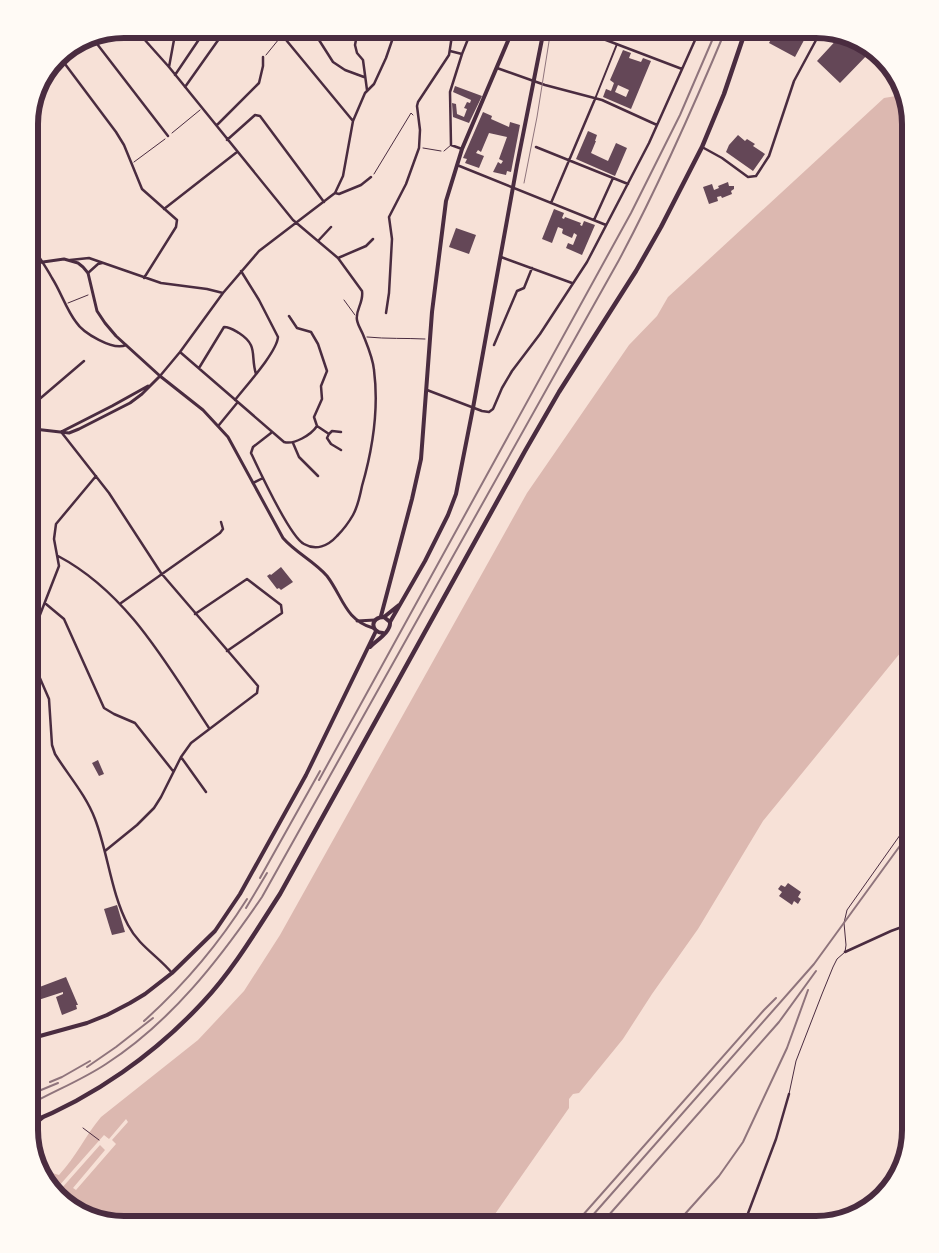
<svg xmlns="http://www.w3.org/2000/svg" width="939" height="1253" viewBox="0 0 939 1253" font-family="'Work Sans',sans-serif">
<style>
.water{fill:#dcb8b0}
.pier{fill:#f7e1d7}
.building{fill:#644757;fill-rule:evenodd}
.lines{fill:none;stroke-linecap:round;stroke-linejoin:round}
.path{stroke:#4a2c40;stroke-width:1}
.service{stroke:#4a2c40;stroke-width:1}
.pedestrian{stroke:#4a2c40;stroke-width:2}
.minor{stroke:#4a2c40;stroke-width:2.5}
.tertiary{stroke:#4a2c40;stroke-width:3}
.secondary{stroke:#4a2c40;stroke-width:4}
.primary{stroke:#4a2c40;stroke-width:4.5}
.tram{stroke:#8f747c;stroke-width:1}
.rail{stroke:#8f747c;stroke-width:2}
.rim{fill:none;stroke:#4a2c40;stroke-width:6}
</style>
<rect width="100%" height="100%" fill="#f7e1d7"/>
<path class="water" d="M901,92L910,124V641L763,821L698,929L652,994L623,1039L579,1093L573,1094L569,1099V1108L488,1224H124L77,1212L45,1182L52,1173L59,1175C76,1157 85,1136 101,1117L198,1040L244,991L280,935L527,493L629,345L657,316L668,297L884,98L896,96Z"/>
<path class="pier" d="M126,1119L128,1122L112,1140L116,1144L76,1190L73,1188L105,1150L100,1145L61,1189L58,1187L104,1135L109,1139Z"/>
<path class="building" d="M777,29H810L795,57L769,43Z
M841,35L863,42L872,50L840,83L817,61Z
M623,50L631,53L629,58L641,62L643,58L651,61L631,109L603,97L606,89L611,91L614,83L610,80ZM618,85L629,90L626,97L615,92Z
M455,86L482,96L469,123L453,117L452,103L456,104L457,114L464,117L467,109L464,108L467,102L470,103L471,100L453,92Z
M483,112L492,116L491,119L509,127L510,122L520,125L511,172L507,171L506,175L493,172L498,162L501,164L503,161L499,159L507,137L489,133L481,152L478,150L476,153L484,156L479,168L465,163L467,159L463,158Z
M588,131L597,135L595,141H596L591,153L608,161L616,143L627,148L615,176L576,159Z
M738,135L745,141L747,139L755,144L753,146L765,154L753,171L726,152L729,145Z
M728,182L729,186H734V189L731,191L732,194L722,198L721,196L717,197L718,201L709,204L703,187L712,184L714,190L719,188L718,186Z
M554,209L564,213L562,218L564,219L565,217L581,223L580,225L582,226L584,221L595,225L582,255L566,248L568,243L573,245L577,235L574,233L572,238L563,234L562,233L563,229L558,227L552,243L542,239Z
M456,228L476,235L469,254L449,247Z
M281,567L293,582L281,590L279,588L277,589L267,576L270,574L271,575Z
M98,760L104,774L99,776L92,763Z
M788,883L801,892L798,897L801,899L798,904L794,901L792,905L779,896L782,892L778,889L781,885L785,887Z
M117,905L125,932L112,935L104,909Z
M66,977L78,1005H76L77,1009L62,1015L56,997L63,994V992L29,1003V991Z
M34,1015L37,1028L29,1030V1016Z"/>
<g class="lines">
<path class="path" d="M266,55L279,39
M172,133L200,110
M423,148L441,151
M134,162L165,139
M374,174L411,113L413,115
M68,303L88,295
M367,337C387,339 406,338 425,339
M83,1128L99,1140"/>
<path class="service" d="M444,151L451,145
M344,300L355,315
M789,1094L796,1061L822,994L833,967L837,959L845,952L846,945L844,923L847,910L910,821"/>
<path class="pedestrian" d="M595,99L617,44"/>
<path class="minor" d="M135,29L169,67L293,220L338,258L362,291C364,303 355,310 357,320C358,326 362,331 364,337C368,347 373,359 374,370C379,409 373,448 362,486C360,496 358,506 353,515C349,522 343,530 337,536C328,546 316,551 304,544C290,537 259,470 251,453L253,447L271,433
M277,29L353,121
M312,29L333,62L345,70L364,77
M358,29L355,45L357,53L363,60L367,90
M577,29L682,69
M606,39L610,29
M94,40L168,136
M450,51L462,54
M59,56L116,132L124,145L142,189L177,220L176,227L144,278
M169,67L176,29
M497,68L545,85L602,100L657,125
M175,75L206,29
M185,87L226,29
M217,125L259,83L263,66V57
M227,140L255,115L260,116L324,202
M536,147L628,184
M702,147L722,158L748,177L756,176L769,156L794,81L822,29
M462,149L451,145L450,92L462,54L472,29
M457,165L606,225
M335,193L339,194L361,185L371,177
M551,203L595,99
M164,209L237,152
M594,220L613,178
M318,241L331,227
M29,242C37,254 45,265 52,278C61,292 66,309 76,322C83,333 113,351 126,345
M501,257L572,283
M338,258L366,246L373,239
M70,260L89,258L161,283L207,289L223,293
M88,273L98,264L102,263
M386,313L389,293L392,239L389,217L406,184L419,148L420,130L417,106L418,102L449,55L453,29
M289,316L297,328L311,332L318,344L327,371L321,386L322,399L314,417L317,426L329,434
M494,345L517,291L524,288L532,268
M180,352L284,442C294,445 311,435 317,426
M199,368L224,327C230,327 234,330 239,333C259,346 250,355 256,374
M160,376L180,352L223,293L259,251L335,193L343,176L353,121L365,93L374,84L386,58L396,29
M427,390L482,411L489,412L493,409L502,388L512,371L540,334L587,262L649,143L700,29
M235,400C245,387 277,352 278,337L259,300L241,271
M29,408L84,361
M29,423L34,429
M219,425L237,403
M62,433L109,493L161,573L258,686L257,693L191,743L181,757L161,797L154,808L137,825L105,851
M329,434L327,438L331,444L341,450
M329,434L332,431L341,432
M293,443L299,457L318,476
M253,483L263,478
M58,556C128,593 167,665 209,728
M121,603L220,533L223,529L221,522
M46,604L64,619L104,708L114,714L135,723L173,771
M195,614L247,579L281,605L282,613L227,651
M29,653L49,699L52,745L55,754C68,775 86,795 95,819C108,853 111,893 128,925C139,946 158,956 172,973
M30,654L36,625L59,566L54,539L56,524L96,476
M181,757L206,792
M845,952L891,931L910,924
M29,1130L43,1118
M744,1224L776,1139L789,1094"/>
<path class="tertiary" d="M29,264L64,259L78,263L83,267L88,273L97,311L105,323L116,336L160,376L203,410L228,437L283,538C296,553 314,561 327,576C343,597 345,620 373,628
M29,430L34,429L69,433L79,429L130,403L142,394L160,376
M61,432L112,406L148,386
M357,621L375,620"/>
<path class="secondary" d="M381,616L412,499L421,459L432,312L446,201L462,149L513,29
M384,617L399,605
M390,622L425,561L448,515L456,494L473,408L517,165L544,29
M383,633C370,632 370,617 384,617L390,622
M370,647C377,640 391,632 390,622
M29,1039L87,1023L107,1015L130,1003L145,994L172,973L215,931L240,894L306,775L376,631"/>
<path class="primary" d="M29,1123C94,1097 155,1054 203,1002C233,970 256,931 280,894L525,451L559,392L636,271L661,227L702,147L724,94L746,29"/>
<path class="tram" d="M524,183L537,117L551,29"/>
<path class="rail" d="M319,780L631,213L680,115L717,29
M260,878L320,771
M246,908L267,873
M144,1021C184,985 218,945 247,899
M87,1067L116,1047L153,1018
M50,1082L62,1077L90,1061
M29,1095L58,1083
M29,1105C54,1091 82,1080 106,1064C171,1022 219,960 262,897L619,260C659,185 693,108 726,29
M575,1224L764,1010L776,998
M585,1224L814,964L910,832
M601,1224L779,1022L816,971
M676,1224L719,1176L743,1142L787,1048L808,990"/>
</g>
<path d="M0 0H939V1253H0ZM124 38H816A86 86 0 0 1 902 124V1130A86 86 0 0 1 816 1216H124A86 86 0 0 1 38 1130V124A86 86 0 0 1 124 38Z" fill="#fffaf5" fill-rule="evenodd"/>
<path class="rim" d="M124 38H816A86 86 0 0 1 902 124V1130A86 86 0 0 1 816 1216H124A86 86 0 0 1 38 1130V124A86 86 0 0 1 124 38Z"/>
</svg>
